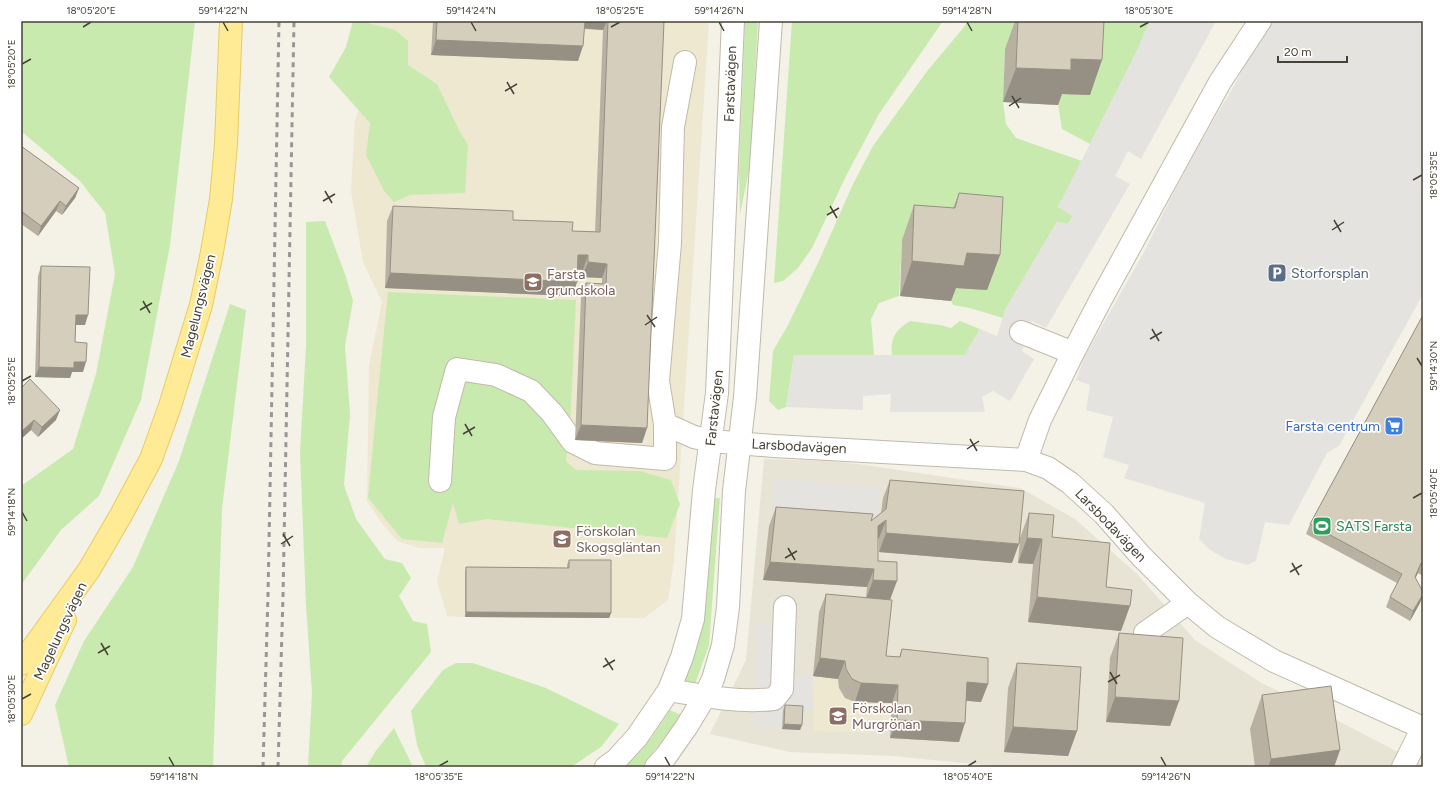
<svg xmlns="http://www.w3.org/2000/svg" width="1444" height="788" viewBox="0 0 1444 788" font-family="Figtree,sans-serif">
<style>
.residential{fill:#e8e4d5}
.education{fill:#eee8d1}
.green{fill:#c9eaaf}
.parking{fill:#e5e3df}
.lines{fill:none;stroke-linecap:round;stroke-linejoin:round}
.minor-casing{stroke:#c0baa9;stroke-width:24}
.major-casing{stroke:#e7cc62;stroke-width:24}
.minor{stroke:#fff;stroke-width:22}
.major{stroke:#ffeb95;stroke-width:22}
.rail{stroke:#979797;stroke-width:3;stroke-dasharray:5 5;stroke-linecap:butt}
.wall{fill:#b8b1a2}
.shaded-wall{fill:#969084}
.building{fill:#d6cebc;stroke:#969084}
.ticks{fill:none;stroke:#474236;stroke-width:1.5}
.labels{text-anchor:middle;stroke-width:3.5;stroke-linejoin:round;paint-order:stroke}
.street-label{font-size:14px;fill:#474236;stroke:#fff}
.service-label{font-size:14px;fill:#4e5e75;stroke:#fff;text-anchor:start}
.education-label{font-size:14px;fill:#785e54;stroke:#fff;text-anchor:start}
.shop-label{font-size:14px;fill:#366cbe;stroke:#fff;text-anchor:end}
.leisure-label{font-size:14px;fill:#27864d;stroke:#fff;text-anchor:start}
.neatline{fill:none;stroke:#474236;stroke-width:1.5}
.ticks-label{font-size:10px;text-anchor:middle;fill:#474236}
</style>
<rect width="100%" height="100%" fill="#f4f1e7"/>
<path class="residential" d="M764,459L829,461L865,465L1020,488L1075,519L1137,574L1195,640L1260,682L1325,714L1423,765V767H1021L994,766L892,756L790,752L710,734L746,660Z"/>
<path class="education" d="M372,21H709L674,561L668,600L644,618L465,617L447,616L437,581L445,548H419L397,541L381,522L367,501L369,365L382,302L363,262L351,191L355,120L373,72Z
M813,676L838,679L839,688L845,698L855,702L892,703L891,721L869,719V733L814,731Z"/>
<path class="green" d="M21,21H195L170,245L141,400L99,496L61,530L21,585V486L73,449L96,374L115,274L105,213L80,181L21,131Z
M353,21H361L395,30L408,41V65L437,84L459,130L468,145L465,193L410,195L394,202L384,191L366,155L370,123L329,77L346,47Z
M745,21H758L750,165L740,214L739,172Z
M792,21H943L879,114L847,174L812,248L798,268L783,281L774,283Z
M967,21H1150L1135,55L1090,144L1062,129L1058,104L1005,49L1003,102L1006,124L1016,138L1082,161L1058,207L1073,216L1068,224L1057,222L1005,310L1003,318L970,308L953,305L951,301L955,288L902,240L899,296L879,303L871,319L874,355H794L786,407L778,410L769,401L773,351L788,325L818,263L853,184L873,146L928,70L964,27Z
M325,221L345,274L353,301L345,346L350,414L344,485L356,519L385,559L402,563L411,578L399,596L413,621L427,624L431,652L342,761L341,767H308L312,693L306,605L300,452L306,346V222Z
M388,292L576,300L570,430L566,461L576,470L640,471L671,480L680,504L667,538L487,519L459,524L453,503L442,543L402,539L368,498L378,391Z
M230,304L246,310L222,509L213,767H69L55,705L84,641L133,567L179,461Z
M910,321L940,325L951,328L960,321L980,329L965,355H892C890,338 896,329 910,321Z
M714,498H720L709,645L694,687L682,682L701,628Z
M456,663H473L546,688L619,724L601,747L571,767H426L417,745L411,711L443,670Z
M670,710L681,715L642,767H626L652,737Z
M394,728L413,767H366L375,752Z"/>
<path class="parking" d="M1150,21H1216L1141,159L1128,151L1115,176L1130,184L1046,328L1032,321L1022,351L1034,359L1010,401L993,391L982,397L985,412H890L891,394L863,396V410L786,407L794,355H965L980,329L997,336L1005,310L1057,222L1068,224L1073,216L1058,207L1135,55Z
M1267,21H1423V294L1339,446L1327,453L1289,525L1265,522L1256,561L1248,565L1226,559L1210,550L1199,539L1205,503L1124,478L1129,465L1103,457L1113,417L1086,410L1090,385L1076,380L1084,358L1144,252L1175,190L1203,138L1234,86Z
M775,479L880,487L877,529L771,520Z
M758,624L784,626L797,633L796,676H813L814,710L799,711L784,710L782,729L753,727Z"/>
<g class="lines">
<defs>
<path id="minor" d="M685,62L673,127L670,243L658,381L665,424L694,437L711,441L774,446L1026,460L1048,468L1070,483L1104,514L1141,556L1188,603L1217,627L1274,661L1423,728
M1021,332L1073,353
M1026,460L1040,420L1073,353L1100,301L1220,82L1260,21
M440,481L444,417L457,369L496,375L531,391L552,413L573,442L595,453L665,459V424
M1145,633L1188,603
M669,690C703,696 739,703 774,699L782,689L785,607
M606,767L616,760L637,737L669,690L682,657L693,619L704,490L717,393L733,21
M656,767L666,756L687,726L705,696L713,679L723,645L728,607L734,491L745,397L771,21
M1403,767L1423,727"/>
<path id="major" d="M21,664L89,570L121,515L151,459L170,406L201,305L212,252L221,199L226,144L231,21
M21,714L65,620"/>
</defs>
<use href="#minor" class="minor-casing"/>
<use href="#major" class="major-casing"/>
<use href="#minor" class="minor"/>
<use href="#major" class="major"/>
<path class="rail" d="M263,767L268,595L279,21
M278,767L283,596L294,21"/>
</g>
<path class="wall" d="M433,21H664L647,428L642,443L575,440L581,298L586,283L602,284V278L582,277L583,270L577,269V282L572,296L385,288L387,221L393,206L513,220L572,231L595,232L603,30L584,29L578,61L431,55Z
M1015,21H1104L1090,95L1062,94L1058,105L1003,102L1005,49Z
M21,146L79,188L75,198L62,215L56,211L38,236L21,224Z
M959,193L1000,255L987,290L956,288L951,301L900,296L902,240L914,205L953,208Z
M41,266L85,325H76L75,342L83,372H72L70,378L35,377L38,276Z
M1423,315V576L1418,573L1415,578L1423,592V595L1420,603L1410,621L1386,607L1390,597L1397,583L1306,534L1310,524Z
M21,388L56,420L38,437L31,430L21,439Z
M890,480L1012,563L879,552V538L878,539V561L890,600L886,656L899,657L902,649L988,684L981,702L966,701L959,742L890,738L892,703L855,702L845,698L839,688L838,679L813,676L819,612L826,594L866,598L867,587L763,580L769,526L776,507L871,521L881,513L883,498Z
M1029,513L1052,537L1106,587L1121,631L1028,622L1033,564L1018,563L1020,538Z
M569,560L611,613L609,618L465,617V572L466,567L567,568V565Z
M1119,633L1179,701L1170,726L1106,722L1110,658Z
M1017,663L1077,731L1068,756L1004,752L1008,688Z
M1262,695L1340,750L1334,767H1255L1250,729Z
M785,705L802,725L800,730L782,729L783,710Z"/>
<path class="shaded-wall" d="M582,21H607L603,30L580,28Z
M436,40L583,46L578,61L431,55Z
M1071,59L1102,60L1090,95L1062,94L1058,105L1003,102L1016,68Z
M79,188L75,198L62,215L66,206Z
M60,201L56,211L38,236L41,226Z
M967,253L1000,255L987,290L956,288L951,301L900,296L912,261Z
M578,255H588L583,270L573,269Z
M588,262L607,264L602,278L582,277Z
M390,273L577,282L572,296L385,288Z
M76,315H88L85,325H72Z
M74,362H86L83,372H72L70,378L35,377L39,367Z
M60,410L56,420L38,437L42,427Z
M34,420L31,430L21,439V432Z
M581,425L647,428L642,443L575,440Z
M886,520L879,538L871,545L878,526Z
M886,533L1019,544L1012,563L879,552Z
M1027,538L1042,539L1033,564L1018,563Z
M770,562L874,569L867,587L763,580Z
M1421,563L1418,573L1411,587L1415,577Z
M873,580L897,581L890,600L866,599Z
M1423,594L1420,603L1410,621L1413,611Z
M1037,597L1130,606L1121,631L1028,622Z
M466,612L611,613L609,618L465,617Z
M820,658L845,661L838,679L813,676Z
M967,682L988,684L981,702L961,700Z
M861,683L898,685L892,703L855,702Z
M1115,697L1179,701L1170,726L1106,722Z
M897,720L965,723L959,742L890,738Z
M784,724L802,725L800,730L782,729Z
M1013,727L1077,731L1068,756L1004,752Z
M1340,750L1334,767H1268L1271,759Z"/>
<path class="building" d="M437,21H585L583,46L436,40Z
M608,21H664L647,428L581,425L586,283L606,284L607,264L588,262V255H578L577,282L390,273L393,206L513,211V220L573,222L572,231L600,232Z
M1018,21H1104L1102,60L1071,59V70L1016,68Z
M21,146L79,188L66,206L60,201L41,226L21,211Z
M959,193L1003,197L1000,255L967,253L964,266L912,261L914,205L955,208Z
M41,266L90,267L88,315H76L75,342L87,343L86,362H74V368L39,367Z
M1423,315V564L1421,563L1415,577L1423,592V594L1413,611L1390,597L1402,574L1310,524Z
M30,379L60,410L42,427L34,420L21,432V388Z
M890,480L1024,491L1019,544L886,533V520L878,526V561L897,562V581L873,580L874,569L770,562L776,507L873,514L871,521L886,509Z
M1029,513L1054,515L1052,537L1110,543L1106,587L1132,590L1130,606L1037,597L1042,539L1027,538Z
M569,560H611V613L466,612V567L569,568Z
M826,594L892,600L886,656L900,657L902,649L988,658V684L967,682L965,723L897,720L898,685L861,683L852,679L846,669L845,661L820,658Z
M1119,633L1183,638L1179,701L1115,697Z
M1017,663L1081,667L1077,731L1013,727Z
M1331,686L1340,750L1271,759L1262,695Z
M785,705L803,706L802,725L784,724Z"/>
<path class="ticks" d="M223,22L228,31M471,22L476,31M719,22L724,31M967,22L972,31M83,27L91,22M611,27L620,22M1140,27L1149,22M22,64L31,59M507,82L514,94M505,91L517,84M1012,96L1019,108M1009,106L1021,98M1413,180L1422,175M325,191L332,203M323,201L335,194M830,206L837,218M827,215L839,208M1334,220L1341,232M1332,230L1344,222M143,301L150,313M140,310L152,303M647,315L655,327M645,325L657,317M1152,329L1159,341M1150,339L1162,332M1417,358L1422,366M22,381L31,376M465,424L472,436M463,434L475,427M970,439L977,451M967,449L979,441M1413,498L1422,493M22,512L27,521M283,534L290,546M281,544L293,536M788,548L795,560M785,558L797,551M1292,563L1299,575M1290,572L1302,565M101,643L108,655M98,653L110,646M605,658L613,670M603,667L615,660M1110,672L1117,684M1108,682L1120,675M22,699L31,694M169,757L174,766M665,757L670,766M1161,757L1166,766M439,766L448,761M968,766L976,761"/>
<defs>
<symbol id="parking-square" viewBox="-11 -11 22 22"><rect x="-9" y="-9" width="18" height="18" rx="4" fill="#5c6f8a" stroke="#fff"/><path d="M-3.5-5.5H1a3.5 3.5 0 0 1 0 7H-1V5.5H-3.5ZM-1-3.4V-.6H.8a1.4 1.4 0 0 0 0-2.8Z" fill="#fff"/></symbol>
<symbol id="school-square" viewBox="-11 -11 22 22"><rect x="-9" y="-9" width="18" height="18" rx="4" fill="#8d6e63" stroke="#fff"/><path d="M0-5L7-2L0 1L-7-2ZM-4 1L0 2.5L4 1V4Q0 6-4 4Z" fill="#fff"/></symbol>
<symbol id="supermarket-square" viewBox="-11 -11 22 22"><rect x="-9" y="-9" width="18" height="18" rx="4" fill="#3f7fe0" stroke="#fff"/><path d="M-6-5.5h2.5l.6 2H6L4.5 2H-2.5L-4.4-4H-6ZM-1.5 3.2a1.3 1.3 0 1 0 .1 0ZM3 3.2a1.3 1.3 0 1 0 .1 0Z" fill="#fff"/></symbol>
<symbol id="stadium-square" viewBox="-11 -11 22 22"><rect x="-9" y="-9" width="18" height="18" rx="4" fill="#2e9e5b" stroke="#fff"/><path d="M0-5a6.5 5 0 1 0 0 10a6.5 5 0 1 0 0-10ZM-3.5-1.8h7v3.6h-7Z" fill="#fff"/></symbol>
</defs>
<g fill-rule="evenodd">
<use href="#parking-square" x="1266" y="262" width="22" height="22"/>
<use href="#school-square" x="522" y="271" width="22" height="22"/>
<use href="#supermarket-square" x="1383" y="415" width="22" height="22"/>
<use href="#stadium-square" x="1311" y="515" width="22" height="22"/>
<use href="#school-square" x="551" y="528" width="22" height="22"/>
<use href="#school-square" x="827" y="705" width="22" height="22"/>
</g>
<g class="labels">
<g class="street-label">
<text transform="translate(730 84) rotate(-88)" y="5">Farstavägen</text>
<text transform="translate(198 306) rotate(-76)" y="5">Magelungsvägen</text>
<text transform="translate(714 408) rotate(-84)" y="5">Farstavägen</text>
<text transform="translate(799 446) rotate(3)" y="5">Larsbodavägen</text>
<text transform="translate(1111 525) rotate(46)" y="5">Larsbodavägen</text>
<text transform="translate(60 631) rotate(-65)" y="5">Magelungsvägen</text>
</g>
<g class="service-label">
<text x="1291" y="278">Storforsplan</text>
</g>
<g class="education-label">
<text x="547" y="279">Farsta<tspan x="547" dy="16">grundskola</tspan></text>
<text x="576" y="536">Förskolan<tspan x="576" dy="16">Skogsgläntan</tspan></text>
<text x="852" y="713">Förskolan<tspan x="852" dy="16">Murgrönan</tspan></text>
</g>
<g class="shop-label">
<text x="1380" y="431">Farsta centrum</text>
</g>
<g class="leisure-label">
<text x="1336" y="531">SATS Farsta</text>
</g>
</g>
<rect width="1444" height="788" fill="none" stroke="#ffffff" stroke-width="44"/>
<path d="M1278 56v6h69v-6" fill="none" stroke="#474236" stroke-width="2"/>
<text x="1284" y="56" font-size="12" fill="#474236" stroke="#ffffff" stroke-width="3" paint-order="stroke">20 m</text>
<rect x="22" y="22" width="1400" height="744" class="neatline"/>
<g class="ticks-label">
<text x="91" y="14">18°05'20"E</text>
<text x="223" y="14">59°14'22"N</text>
<text x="471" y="14">59°14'24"N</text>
<text x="620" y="14">18°05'25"E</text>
<text x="719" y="14">59°14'26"N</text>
<text x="967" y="14">59°14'28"N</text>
<text x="1149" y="14">18°05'30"E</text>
<text transform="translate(11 64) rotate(-90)" y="4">18°05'20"E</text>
<text transform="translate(1433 175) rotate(-90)" y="4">18°05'35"E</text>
<text transform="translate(1433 366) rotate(-90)" y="4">59°14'30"N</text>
<text transform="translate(11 381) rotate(-90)" y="4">18°05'25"E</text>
<text transform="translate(1433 493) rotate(-90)" y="4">18°05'40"E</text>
<text transform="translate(11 512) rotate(-90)" y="4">59°14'18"N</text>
<text transform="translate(11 699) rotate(-90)" y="4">18°05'30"E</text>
<text x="174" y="780">59°14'18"N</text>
<text x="439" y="780">18°05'35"E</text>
<text x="670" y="780">59°14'22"N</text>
<text x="968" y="780">18°05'40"E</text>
<text x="1166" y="780">59°14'26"N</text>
</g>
</svg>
